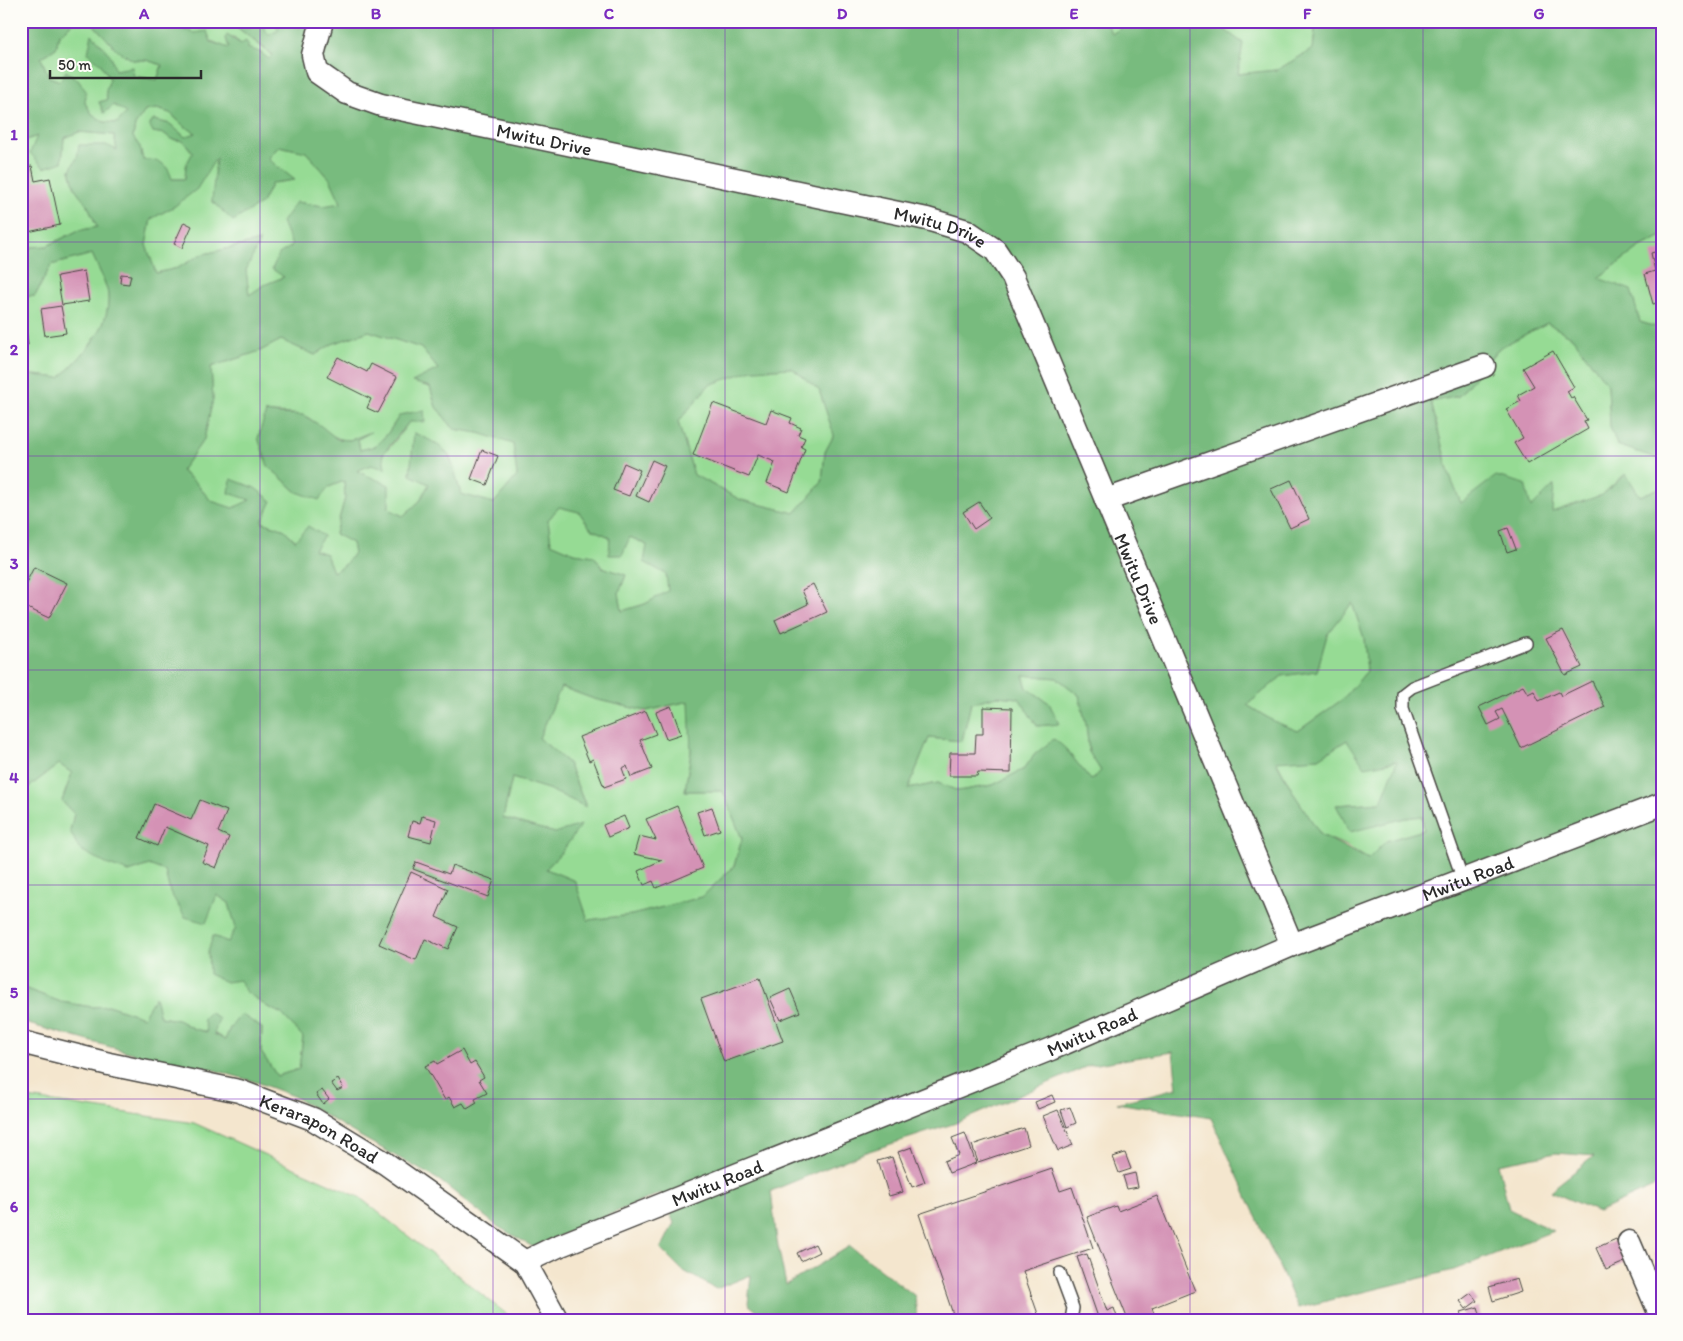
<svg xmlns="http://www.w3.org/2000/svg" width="1683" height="1341" viewBox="0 0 1683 1341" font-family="Itim,sans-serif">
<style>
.green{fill:#96db94;stroke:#608360}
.forest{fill:#78bb7e;stroke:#527354;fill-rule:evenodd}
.building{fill:#d492b5}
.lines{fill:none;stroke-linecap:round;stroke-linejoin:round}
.lane-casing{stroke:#494743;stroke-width:14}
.street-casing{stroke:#494743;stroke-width:25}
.lane{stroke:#fff;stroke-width:11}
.street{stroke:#fff;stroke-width:22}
.grid{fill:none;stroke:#7b2cbf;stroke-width:1;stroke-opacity:0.55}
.labels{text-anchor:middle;stroke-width:4.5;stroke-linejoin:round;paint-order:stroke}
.street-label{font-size:19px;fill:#2b2b2b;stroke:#fdfcf7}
.neatline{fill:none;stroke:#7b2cbf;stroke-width:2}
.grid-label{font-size:16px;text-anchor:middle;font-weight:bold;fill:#7b2cbf}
</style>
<rect width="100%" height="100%" fill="#fdfcf7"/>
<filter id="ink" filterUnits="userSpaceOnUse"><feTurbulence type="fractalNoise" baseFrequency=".02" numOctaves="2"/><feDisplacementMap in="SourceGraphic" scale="10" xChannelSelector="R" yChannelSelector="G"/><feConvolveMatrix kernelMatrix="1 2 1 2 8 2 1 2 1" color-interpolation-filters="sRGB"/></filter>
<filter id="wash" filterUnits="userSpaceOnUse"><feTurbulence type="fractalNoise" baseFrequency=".0096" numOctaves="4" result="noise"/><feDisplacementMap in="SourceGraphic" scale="20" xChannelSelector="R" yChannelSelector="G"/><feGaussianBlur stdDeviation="1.12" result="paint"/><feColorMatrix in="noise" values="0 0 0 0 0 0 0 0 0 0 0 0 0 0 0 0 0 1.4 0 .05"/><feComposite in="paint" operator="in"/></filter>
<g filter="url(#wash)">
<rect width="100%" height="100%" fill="#f4e6ce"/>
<path class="green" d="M179,21H229L273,56L269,59L246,48L234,38H226L230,49L179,27Z
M259,21H273L279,30L269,36Z
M1105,21H1135L1129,23L1112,34Z
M1163,21H1266L1279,28L1283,21H1316L1313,49L1277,70L1237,74L1242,43L1218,25L1182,26Z
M73,23L93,24L118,51L133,60H146L162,65L157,80C143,78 128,76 115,70C105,65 97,58 88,53L101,64L110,79L106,90L107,100L99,102L104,113L114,105L127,113L117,123L104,122L92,114L85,103L78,80L66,71L60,81L49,77L41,58L56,48L59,35Z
M157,109L170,113L184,126L197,133L185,137L170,124L154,120L153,132L165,134L171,139L183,141L193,153L186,165L185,179H172L152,160H143L140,147L133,137L135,125L145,111Z
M79,132L114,135L117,150L77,158L70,170L75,188L89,208L97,227L77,231L47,246L32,247L21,251V142L37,136L62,162L64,138Z
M279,146L306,152L330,179L342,204L323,206L296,202L293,246L279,254L284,277L264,285L249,296L246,270L259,241L200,255L178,268L156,273L146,245L151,219L175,206L216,157L262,203L272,183L294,180L268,159Z
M1662,236V329L1640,322L1598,278L1640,247Z
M92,254C97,265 106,283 108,294C111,330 82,355 60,378L26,374L21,371V297L35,296L51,265Z
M1547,323L1572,337L1608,385L1610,426L1617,445L1662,460V487L1640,496L1625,474L1602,495L1551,513L1554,486L1531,508L1461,504L1449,474L1431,402L1459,396L1499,348Z
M369,331L421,348L438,369L413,382L430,387L436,407L454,429L479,433L513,443L517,476L494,503L460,494L450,456L415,433L410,474L429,484L420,501L403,516L389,509L357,471C383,459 393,444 409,422L400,415L388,433L376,446L360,450L358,439L367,434C361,436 354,440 348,440C331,440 319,423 305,416C297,413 276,414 266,412L268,466L297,492L329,487L344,481L345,498L335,533L352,543L354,553L345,565L333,572L326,554L314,550L323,536L296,541L285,530L262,522L251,500L233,509L211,501L195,482L181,471L204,439L213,399L211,367L260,351L281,340L315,355L332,344Z
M792,368L819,390L834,435L825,452L822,482L795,513L741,500L694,475L678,422L708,385L752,370Z
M559,507L579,512L591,529L610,537L609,554L630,537L647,545L666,574L669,591L645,604L622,611L619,593L626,575L602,567L594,556L574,553L551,543L548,520Z
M1352,603L1364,638L1367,671L1343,699L1298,731L1273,721L1247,705L1282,676L1317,671L1327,635Z
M1023,675L1057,678L1079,695L1086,724L1089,752L1101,771L1091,781L1065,748L1035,754L1024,769L993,785L958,791L938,783L908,789L929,738L962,741L971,703L997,696L1019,698L1037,726L1058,724L1049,703L1027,688Z
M561,687L594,699L646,711L690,701L691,752L685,791H723L742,839L734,866L702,897L632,915L588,920L575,881L546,869L564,849L555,833L503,818L512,778L548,789L586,806L568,763L539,738Z
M1347,740L1398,761L1381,802L1337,805L1406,818L1422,816L1424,830L1386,841L1368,859L1347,846L1321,835L1294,794L1276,760L1319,758Z
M59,764L72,773L62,801L74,814L70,831L129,872L149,865L165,871L170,892L217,895L229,903L236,928L228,942L213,936L240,980L266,1006L282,1014L303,1036L299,1069L277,1076L261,1052L262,1028H230L225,1040L214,1033L194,1029L178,1020L160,1017L155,998L143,1017L111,1006L92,1007L61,1002L21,987V793Z
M21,1097L194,1123L359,1197L514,1320H21Z"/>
<path class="forest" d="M21,21H139L159,24L160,21H179V27L194,33L207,31L211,42L229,48L226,38L227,35L241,44L246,41L249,46L247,48L260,52L269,59L273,55L229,21H239L245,27H251V21H259L269,35L279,30L273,21H285L300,28L304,21H1105L1112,34L1129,23L1135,21H1163L1182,26L1218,25L1243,43L1238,74L1277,70L1313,49L1316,21H1662V236L1640,247L1598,278L1631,290L1640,322L1662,329V460L1617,445L1610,426L1608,385L1572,337L1547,323L1499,348L1459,396L1431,402L1449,474L1461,503L1496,476L1525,484L1531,508L1554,485L1552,512L1602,495L1626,474L1640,496L1662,487V1183L1598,1212L1550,1191L1594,1156L1556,1153L1498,1164L1509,1209L1553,1231L1454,1270L1298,1308L1211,1118L1117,1103L1177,1088L1173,1052L1090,1065L956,1123L863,1153L771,1191L777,1241L786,1285L850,1246L915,1296L917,1320H768L748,1304L751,1275L716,1289L682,1270L661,1249L674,1223L661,1193L533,1247L497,1226L439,1180L356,1134L293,1096L256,1082L203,1067L139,1055L21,1022V987L61,1002L92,1007L111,1006L143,1017L155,997L160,1017L178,1020L194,1029L207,1032L203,1019L210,1012L219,1019L214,1034L225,1040L230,1028L241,1014L262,1028L261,1052L277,1076L299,1069L303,1037L282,1014L266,1006L245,991L240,980L226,982L209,974L208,952L213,936L228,942L236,928L229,903L217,895L206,923L185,917L170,892L165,871L149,865L129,872L106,864L79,849L70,831L74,814L62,801L72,773L59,764L21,793V371L26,374L60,378C82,355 111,329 108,294C107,285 96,263 92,254L51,265L35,296L21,297V251L32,247L47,246L77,231L97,227L89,208L75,188L70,170L77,158L79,145H106L117,150L114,135L79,132L64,138L62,162L44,168L30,153L37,136L21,142V101L25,95L21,96ZM73,23L93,24L118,51L133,60H146L162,65L157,80L134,76L132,67L115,70L111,56L92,34L88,53L101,64L110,79L106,90L107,100L99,102L104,113L114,105L126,113L117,123L104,122L92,114L85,103L86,91L78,80L66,71L60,81L49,77L41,58L56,48L59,35ZM157,109L170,113L184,126L196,133L185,137L170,124L154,120L149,124L153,132L165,134L171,139L183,141L193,152L186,165L185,179H172C167,162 159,160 143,160L140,147L133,137L135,125L145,111ZM279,146L306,152L330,179L341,203L323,206L296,202L282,222L292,246L279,254L272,269L284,277L264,285L249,295L246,270L260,241L200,255L178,268L156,273L146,245L151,219L175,206L197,189L216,158L212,201L233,221L262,203L272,183L295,180L268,159ZM369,331L421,348L438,369L412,382L430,387L436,407L454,429L479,433L513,444L517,476L494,503L461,494C450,456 453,449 414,433L410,475L429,484L420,501L403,516L389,509V485L357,471L371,465L385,469L383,454L409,422H425L424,410L400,415L388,433L376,446L360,450L358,439L371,432L350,440L337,439L321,426L303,415L278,414L266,412L258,438L268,466L297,492L319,500L329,487L344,481L345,498L335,534L352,543L354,553L345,565L333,572L326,554L314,550L324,536L308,526L295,541L285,530L262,522L272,501L255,488L231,479L229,493L250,500L233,508L211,501L195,482L181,471L204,439L213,399L211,367L260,351L281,340L315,355L332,344ZM792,368L819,390L834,435L825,452L822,482L795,513L741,500L694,475L678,422L709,385L752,370ZM559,507L579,512L591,529L610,537L609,555H622L630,537L647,545L644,562L666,574L668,591L645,604L622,611L619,593L626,575L602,567L594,556L574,553L551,543L548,520ZM1352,603L1364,638L1367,671L1343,699L1298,731L1273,721L1247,705L1282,676L1317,671L1327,635ZM1023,675L1057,678L1079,695L1086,724L1089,752L1101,771L1091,780L1065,748L1054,739L1035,754L1024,769L993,785L958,791L938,783L908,789L929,738L962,741L971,703L997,696L1019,698L1037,726L1059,724L1049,703L1027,688ZM561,687L594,699L646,711L689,701L691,752L685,791H723L742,839L734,866L702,897L632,915L588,920L575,881L546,869L564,849L581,825L555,833L503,818L512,778L548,789L586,807L568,763L539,738ZM1347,740L1365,767L1397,761L1381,802L1336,805L1350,832L1406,818L1422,816L1424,830L1386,841L1368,859L1321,835L1294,794L1276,761L1319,758Z"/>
<g id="blocks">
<path class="building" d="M32,166L35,181L50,178L60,225L28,232L21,209V168Z
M184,222L192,226L182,248L174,244Z
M1662,250V302L1653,304L1645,274L1655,271L1651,253Z
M84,271L89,301L62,305L57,276Z
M121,274L131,275L129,284L120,283Z
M61,306L66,333L45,336L41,309Z
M21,312H24L28,345L21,346Z
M1553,351L1574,387L1567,391L1571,398L1573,397L1587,420L1584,421L1588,429L1527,464L1514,443L1523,438L1506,409L1521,401L1518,395L1534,386L1523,368Z
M338,357L367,372L371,364L397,377L378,413L367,408L371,399L327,377Z
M713,403L766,423L771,410L792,418L790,423L801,428L798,435L805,438L801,447L805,449L789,492L767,483L775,462L758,455L749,477L693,455Z
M482,450L498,456L487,485L471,479Z
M652,460L665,466L649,502L636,496Z
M624,463L640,470L629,496L613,490Z
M1291,480L1309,519L1290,528L1271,489Z
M979,502L990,518L974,529L963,512Z
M1508,528L1516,549L1507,552L1500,531Z
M34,567L67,583L49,618L21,605V593Z
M813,584L827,612L781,633L775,620L808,604L802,590Z
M1563,630L1582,667L1565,675L1546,638Z
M1592,681L1605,707L1521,748L1502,709L1496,712L1500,719L1488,725L1479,707L1523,686L1528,694L1534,691L1539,701L1559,692L1561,696Z
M671,706L681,734L666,739L656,712Z
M983,707L1012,708L1011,773L978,772L977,776H949L950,753H975L976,734H983Z
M646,711L656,734L640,740L652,769L631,777L627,766L622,768L626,779L604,787L593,759L589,761L579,737Z
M200,800L227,811L218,832L229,837L216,868L202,862L209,846L165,827L157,846L139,838L154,804L191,820Z
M677,806L703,868L656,888L653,881L644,885L638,871L662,860L634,854L639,836L656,840L646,819Z
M712,807L720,830L705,835L697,812Z
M422,816L436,820L431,842L408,836L412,821L420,823Z
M624,816L629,828L608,837L603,825Z
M416,862L449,874L452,865L494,880L488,897L413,869Z
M411,872L448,889L436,917L458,927L448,949L425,939L416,960L379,944Z
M760,978L783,1041L724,1062L701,999Z
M790,989L800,1012L780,1020L770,998Z
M462,1050L470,1065L475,1062L484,1077L479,1080L487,1093L475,1099L477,1103L467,1109L463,1103L455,1107L449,1097L445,1100L425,1066L435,1061L437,1064Z
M338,1079L343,1088L337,1091L331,1083Z
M322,1090L329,1099L323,1104L316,1094Z
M1052,1095L1055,1102L1038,1109L1035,1102Z
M1070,1107L1076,1123L1067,1127L1061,1110Z
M1058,1110L1073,1145L1058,1151L1043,1116Z
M1024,1128L1029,1145L978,1162L972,1145Z
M965,1133L976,1163L949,1173L944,1161L959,1155L952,1138Z
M912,1147L925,1182L912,1187L898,1152Z
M1125,1153L1131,1169L1119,1173L1113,1157Z
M892,1157L903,1192L889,1196L878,1161Z
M1052,1169L1060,1191L1072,1187L1093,1248L1023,1271L1039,1317L1032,1320H955L919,1214Z
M1135,1173L1138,1187L1127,1189L1123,1176Z
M1157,1196L1195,1291L1152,1308L1156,1320H1128L1087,1217L1116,1206L1118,1211Z
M1616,1239L1627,1261L1606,1270L1596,1248Z
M815,1244L819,1252L801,1261L797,1253Z
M1662,1251V1284L1655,1287L1648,1273L1661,1267L1655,1254Z
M1087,1254L1107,1311L1114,1308L1118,1320H1099L1077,1257Z
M1517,1279L1521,1292L1493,1301L1489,1287Z
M1471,1293L1477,1301L1466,1309L1460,1301Z
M1478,1307L1482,1320H1464L1461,1312Z"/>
</g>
</g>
<g filter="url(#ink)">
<use href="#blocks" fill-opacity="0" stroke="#494743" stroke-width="1"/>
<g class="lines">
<defs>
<path id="lane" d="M1463,880L1403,709V694L1412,687L1526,643
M1060,1273L1073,1308L1071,1320"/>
<g id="street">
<path id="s1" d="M322,21L313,55L317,72L347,93L381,105L927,219L967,231L995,250L1013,277L1292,945"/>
<path d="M1106,500L1484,366"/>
<path id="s2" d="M21,1042L109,1064L239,1091L313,1119L385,1163L525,1262L557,1320"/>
<path d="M1629,1242L1662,1319"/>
<path id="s3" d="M525,1262L556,1247L1051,1049L1292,945L1662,804"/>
</g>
</defs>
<use href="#lane" class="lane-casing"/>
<use href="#street" class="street-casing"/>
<use href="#lane" class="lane"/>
<use href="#street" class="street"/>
</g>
</g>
<path class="grid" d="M260,21V1320M493,21V1320M725,21V1320M958,21V1320M1190,21V1320M1423,21V1320M21,242H1662M21,456H1662M21,670H1662M21,885H1662M21,1099H1662"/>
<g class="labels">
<g class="street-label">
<text dy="7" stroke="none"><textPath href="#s1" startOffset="292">Mwitu Drive</textPath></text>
<text dy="7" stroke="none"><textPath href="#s1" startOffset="698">Mwitu Drive</textPath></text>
<text dy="7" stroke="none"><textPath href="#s1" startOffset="1118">Mwitu Drive</textPath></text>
<text dy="7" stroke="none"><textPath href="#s3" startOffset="1018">Mwitu Road</textPath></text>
<text dy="7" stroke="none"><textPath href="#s3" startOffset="612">Mwitu Road</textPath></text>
<text dy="7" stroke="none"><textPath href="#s2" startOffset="312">Kerarapon Road</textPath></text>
<text dy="7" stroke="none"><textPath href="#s3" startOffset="208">Mwitu Road</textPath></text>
</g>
</g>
<rect width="1683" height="1341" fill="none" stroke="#fdfcf7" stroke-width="55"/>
<path d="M50 70v8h151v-8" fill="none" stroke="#2b2b2b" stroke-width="2.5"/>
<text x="58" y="70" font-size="15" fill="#2b2b2b" stroke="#fdfcf7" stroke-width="4" paint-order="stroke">50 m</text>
<rect x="28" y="28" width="1628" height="1286" class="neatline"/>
<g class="grid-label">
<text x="144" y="19">A</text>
<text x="376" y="19">B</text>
<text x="609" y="19">C</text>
<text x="842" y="19">D</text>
<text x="1074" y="19">E</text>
<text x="1307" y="19">F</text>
<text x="1539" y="19">G</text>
<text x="14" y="140">1</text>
<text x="14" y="355">2</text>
<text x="14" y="569">3</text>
<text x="14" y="783">4</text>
<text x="14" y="998">5</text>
<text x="14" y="1212">6</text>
</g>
</svg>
